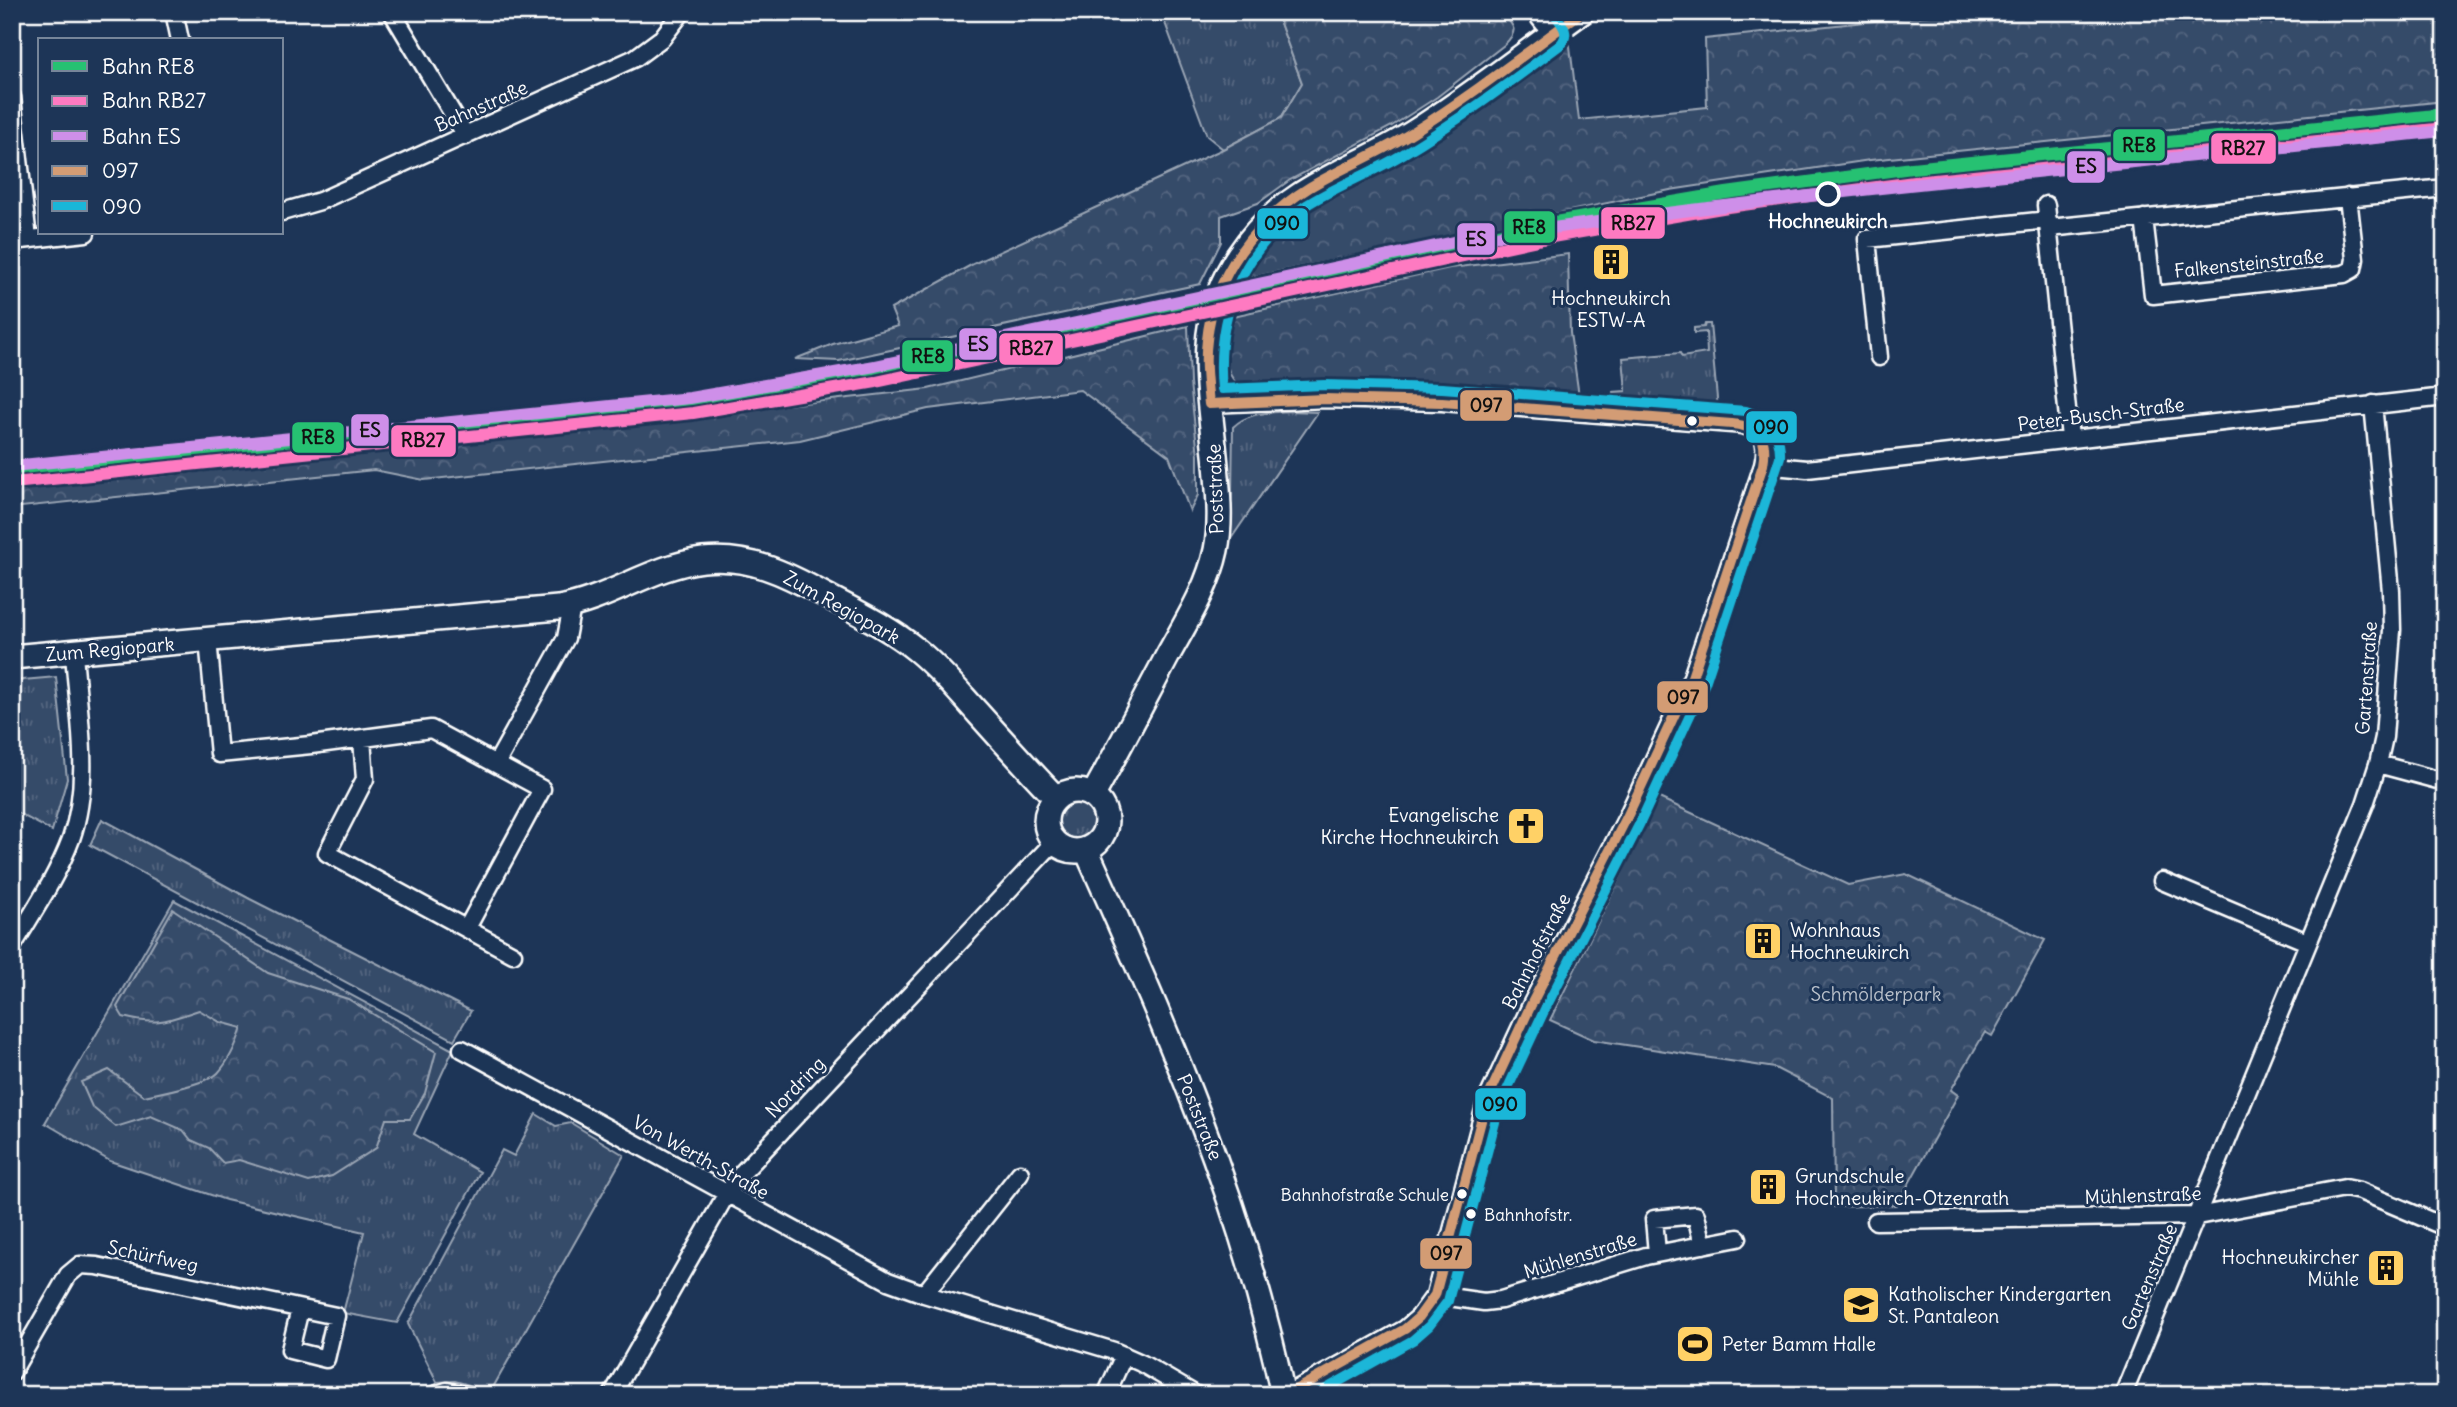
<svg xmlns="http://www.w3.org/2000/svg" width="2457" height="1407" viewBox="0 0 2457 1407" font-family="Delius,sans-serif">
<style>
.grass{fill:url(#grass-tufts);stroke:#9aa5b4;stroke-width:2}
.forest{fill:url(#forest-crowns);stroke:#9aa5b4;stroke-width:2}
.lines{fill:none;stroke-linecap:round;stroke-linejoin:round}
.street-casing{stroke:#fff;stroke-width:21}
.secondary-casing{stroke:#fff;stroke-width:28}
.street{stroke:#1d3557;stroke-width:16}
.secondary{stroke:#1d3557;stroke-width:23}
.bus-1-casing{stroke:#1d3557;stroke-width:16}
.bus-2-casing{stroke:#1d3557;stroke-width:16}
.bus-1{stroke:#d39c74;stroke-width:10}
.bus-2{stroke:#1ab6d8;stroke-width:10}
.rail-1-casing{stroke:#1d3557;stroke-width:18}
.rail-2-casing{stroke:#1d3557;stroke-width:18}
.rail-3-casing{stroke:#1d3557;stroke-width:18}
.rail-1{stroke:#26c172;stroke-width:12}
.rail-2{stroke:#fe7ac1;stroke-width:12}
.rail-3{stroke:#ce8fe9;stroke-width:12}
.stop-dot{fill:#1d3557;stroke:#fff;stroke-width:3.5}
.bus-dot{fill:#fff;stroke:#1d3557;stroke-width:2.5}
.labels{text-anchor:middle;stroke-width:6;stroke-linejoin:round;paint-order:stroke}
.bus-label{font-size:17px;fill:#fff;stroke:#1d3557;text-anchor:end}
.street-label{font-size:19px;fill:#fff;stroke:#1d3557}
.stop-label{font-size:19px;font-weight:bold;fill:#fff;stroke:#1d3557}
.poi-label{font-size:19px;fill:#fff;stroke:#1d3557;text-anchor:start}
.park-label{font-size:19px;fill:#b9c0ca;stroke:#1d3557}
.line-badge{stroke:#1d3557;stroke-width:2.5}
.pale-badge-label{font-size:19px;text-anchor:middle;font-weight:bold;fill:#111}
</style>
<defs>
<pattern id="grass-tufts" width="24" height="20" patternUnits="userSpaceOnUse" patternTransform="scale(1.75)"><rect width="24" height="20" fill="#364b69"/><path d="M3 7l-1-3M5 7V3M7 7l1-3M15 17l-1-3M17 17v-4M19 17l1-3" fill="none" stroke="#546680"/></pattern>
<pattern id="forest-crowns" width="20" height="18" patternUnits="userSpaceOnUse" patternTransform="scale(1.75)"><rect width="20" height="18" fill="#364b69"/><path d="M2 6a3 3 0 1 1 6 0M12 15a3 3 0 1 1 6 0" fill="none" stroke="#546680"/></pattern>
</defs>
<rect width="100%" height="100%" fill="#1d3557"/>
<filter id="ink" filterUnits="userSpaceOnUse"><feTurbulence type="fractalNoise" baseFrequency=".0143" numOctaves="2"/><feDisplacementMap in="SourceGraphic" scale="14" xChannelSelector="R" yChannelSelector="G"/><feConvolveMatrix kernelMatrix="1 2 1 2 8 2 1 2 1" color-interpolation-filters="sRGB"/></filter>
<g filter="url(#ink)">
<path class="grass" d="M1161,12H1276L1302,83L1281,118L1223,149L1207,136Z
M1705,324H1710L1718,409L1661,406V403L1631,404L1630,408H1616L1612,402L1613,392L1626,391L1623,358L1680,353L1682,357L1707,353L1706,332L1694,333V328L1704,327Z
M1289,411L1318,412L1224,549L1232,494L1233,427C1248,412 1269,413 1289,411Z
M56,677L67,779L52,831L12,810V681Z
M1059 821a17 17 0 1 1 34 0a17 17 0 1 1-34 0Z
M102,819L250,899L471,1011L454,1040L90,845Z
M174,900L453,1050L414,1134L480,1172L397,1323L343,1313L364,1232L226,1200L110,1161L45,1123Z
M536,1114L556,1126L571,1123L624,1155L491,1391L455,1381L437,1382L408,1324L502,1150L514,1156Z"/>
<path class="forest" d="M1276,12H1501C1514,26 1520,30 1504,45L1437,97L1392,126L1290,180L1258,203L1221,216V242L1200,284L839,361L795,359L833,344L898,326L891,309L973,264L1223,149L1281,118L1302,83Z
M1960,12H2445V101L1870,160L1670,190L1247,278L1267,247L1302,208L1411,153L1472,113L1506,93L1569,38L1579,120L1707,107L1705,39Z
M1568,254L1570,333L1580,403L1401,386H1241C1218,373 1229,339 1233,316L1450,268Z
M1188,326L1190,383L1198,455V495L1190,511L1169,456L1080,390L928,409L800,440L424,480L374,470L12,508V488L160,476L928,389Z
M1659,798L1848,885L1906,874L2045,940L1992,1036L1985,1032L1951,1090L1958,1095L1897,1205L1834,1207L1833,1098L1775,1068L1594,1040L1550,1020Z
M173,909L268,973L348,999L436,1052L425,1093L410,1119H386L376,1148L332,1176L309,1182L239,1160L223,1163L209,1148L191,1140L183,1130L151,1116L116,1127L92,1107L81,1082L109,1070L144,1096C159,1093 209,1083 218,1073C229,1061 237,1043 242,1028L220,1022L199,1010C166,1021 158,1026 123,1017L117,1007Z"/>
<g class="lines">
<defs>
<path id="street" d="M174,12L180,40
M392,12L466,136
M1535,12L1552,34
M12,97L28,239
M2046,205L2070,438
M282,212L320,201L635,58L662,38L682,12
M2144,218L2153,295L2344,274L2353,269L2355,259L2348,197
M2049,228L2445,188
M12,241L86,233
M1879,357L1867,239L2048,220
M1209,404L1324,399L1442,402L1732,424C1761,426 1770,437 1763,465L1692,677L1627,817L1531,1005L1486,1102L1435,1295L1419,1317L1405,1329L1286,1395
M1763,465L1807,469L2445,397
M208,640L219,754L311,745L431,729L542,789L467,928
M362,739L365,779L327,853L513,954
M496,764L566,638L572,606
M2378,764L2445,782
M2162,881L2307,942
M12,947C33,912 57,877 71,839C92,779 78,714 74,653
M462,1049L888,1281L924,1294L1114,1351L1141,1363L1196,1395
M1876,1221L2197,1216L2345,1188L2360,1191L2445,1227
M1657,1253L1654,1219L1696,1215L1703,1245
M924,1294L1020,1173
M1435,1295L1484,1302L1501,1300L1646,1256L1738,1238
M12,1372L68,1275L80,1265L97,1266L336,1316L326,1359L290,1350L300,1309
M434,1395L447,1391L467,1395
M612,1395L726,1195L743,1172L1054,842
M1106,1395L1124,1355
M2123,1395L2365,804L2378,764L2384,737L2392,630L2391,591L2373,404"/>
<path id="secondary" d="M12,657L558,608C609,600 651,566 703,560C748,555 785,573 823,594C855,611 890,628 918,651C940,669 958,691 977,712C1003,741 1029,770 1056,798
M1046 821a30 30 0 1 1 60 0a30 30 0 1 1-60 0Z
M1093,795C1119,749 1143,702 1168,655C1186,622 1208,588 1216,550C1221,525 1219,500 1217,476C1210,388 1188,319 1248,242C1291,186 1355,169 1414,132C1472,95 1526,52 1582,12
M1086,849C1165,1026 1244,1204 1283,1395"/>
</defs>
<use href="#street" class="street-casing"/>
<use href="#secondary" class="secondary-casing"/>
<use href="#street" class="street"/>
<use href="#secondary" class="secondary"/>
<defs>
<path id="bus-1" d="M1209,404L1324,399L1442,402L1732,424C1760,427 1768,436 1763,465L1692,677L1627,817L1531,1005L1486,1102L1435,1295L1419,1317L1405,1329L1286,1395
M1209,404C1207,383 1204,362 1207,340C1213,276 1256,220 1310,187C1343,167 1380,153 1413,132C1471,96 1526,53 1582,12"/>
<path id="bus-2" d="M1315,1395L1413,1340L1429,1326L1448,1301L1499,1107L1544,1011L1640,823L1705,683L1780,457C1781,433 1769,418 1746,411L1442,388L1324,385L1222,389C1215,316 1242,248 1305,206C1336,186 1372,173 1403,154C1458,121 1509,83 1560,45C1572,33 1561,23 1553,12"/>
</defs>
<use href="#bus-1" class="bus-1-casing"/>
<use href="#bus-2" class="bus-2-casing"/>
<use href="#bus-1" class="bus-1"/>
<use href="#bus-2" class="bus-2"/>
<defs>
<path id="rail-1" d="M12,469L691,399L873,368L1549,223L1726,193L1912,168L2445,114"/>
<path id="rail-2" d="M13,483L693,413L876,382L1552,237L1728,207L1914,182L2445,128"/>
<path id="rail-3" d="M12,466L690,398L875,366L1454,242C1783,193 2113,165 2444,131"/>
</defs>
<use href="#rail-1" class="rail-1-casing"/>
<use href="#rail-2" class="rail-2-casing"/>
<use href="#rail-3" class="rail-3-casing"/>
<use href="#rail-1" class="rail-1"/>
<use href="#rail-2" class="rail-2"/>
<use href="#rail-3" class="rail-3"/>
</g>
</g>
<defs>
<symbol id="building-square" viewBox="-11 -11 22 22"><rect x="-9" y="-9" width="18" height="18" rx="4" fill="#ffd166" stroke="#1d3557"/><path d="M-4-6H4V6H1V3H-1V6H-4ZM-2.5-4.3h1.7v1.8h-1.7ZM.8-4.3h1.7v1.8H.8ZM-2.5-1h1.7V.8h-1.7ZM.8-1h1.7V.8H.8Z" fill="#111"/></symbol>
<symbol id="church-square" viewBox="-11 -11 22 22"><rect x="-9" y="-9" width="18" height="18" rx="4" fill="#ffd166" stroke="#1d3557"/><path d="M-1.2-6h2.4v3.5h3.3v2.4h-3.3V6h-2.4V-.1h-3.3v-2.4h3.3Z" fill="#111"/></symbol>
<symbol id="school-square" viewBox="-11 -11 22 22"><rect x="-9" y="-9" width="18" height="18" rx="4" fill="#ffd166" stroke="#1d3557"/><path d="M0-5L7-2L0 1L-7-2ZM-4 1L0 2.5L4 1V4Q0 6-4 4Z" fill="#111"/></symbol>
<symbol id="stadium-square" viewBox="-11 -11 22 22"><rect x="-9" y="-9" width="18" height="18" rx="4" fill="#ffd166" stroke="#1d3557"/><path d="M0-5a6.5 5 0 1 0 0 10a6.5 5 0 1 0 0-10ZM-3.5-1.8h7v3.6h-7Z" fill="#111"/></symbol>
</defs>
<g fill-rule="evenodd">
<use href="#building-square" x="1589" y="240" width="44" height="44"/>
<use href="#church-square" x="1504" y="804" width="44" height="44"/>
<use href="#building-square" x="1741" y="919" width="44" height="44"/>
<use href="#building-square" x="1746" y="1165" width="44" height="44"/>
<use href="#building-square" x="2364" y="1246" width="44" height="44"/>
<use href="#school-square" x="1839" y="1283" width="44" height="44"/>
<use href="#stadium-square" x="1673" y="1322" width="44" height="44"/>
</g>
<circle class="stop-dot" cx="1828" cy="194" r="11"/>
<g class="bus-dot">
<circle cx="1692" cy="421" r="6"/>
<circle cx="1462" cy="1194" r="6"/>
<circle cx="1471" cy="1214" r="6"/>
</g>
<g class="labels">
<g class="bus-label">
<text x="1449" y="1201">Bahnhofstraße Schule</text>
<text x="1484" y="1221" text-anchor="start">Bahnhofstr.</text>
</g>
<g class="street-label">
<text transform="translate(481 106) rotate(-24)" y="7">Bahnstraße</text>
<text transform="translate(2249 263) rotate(-6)" y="7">Falkensteinstraße</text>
<text transform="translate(2101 414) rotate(-7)" y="7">Peter-Busch-Straße</text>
<text transform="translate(1215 489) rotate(-92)" y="7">Poststraße</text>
<text transform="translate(842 607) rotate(29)" y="7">Zum Regiopark</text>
<text transform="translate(110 649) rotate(-5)" y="7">Zum Regiopark</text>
<text transform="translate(2366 678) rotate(-86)" y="7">Gartenstraße</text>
<text transform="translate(1536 951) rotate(-63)" y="7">Bahnhofstraße</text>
<text transform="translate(795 1087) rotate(-46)" y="7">Nordring</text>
<text transform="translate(1200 1117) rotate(68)" y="7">Poststraße</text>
<text transform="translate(701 1157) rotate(29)" y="7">Von Werth-Straße</text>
<text transform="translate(2143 1195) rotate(-2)" y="7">Mühlenstraße</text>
<text transform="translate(1580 1255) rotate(-17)" y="7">Mühlenstraße</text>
<text transform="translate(153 1256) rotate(12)" y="7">Schürfweg</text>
<text transform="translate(2149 1277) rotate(-67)" y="7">Gartenstraße</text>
</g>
<g class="stop-label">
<text x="1828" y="228">Hochneukirch</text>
</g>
<g class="poi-label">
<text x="1611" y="305" text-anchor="middle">Hochneukirch<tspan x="1611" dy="22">ESTW-A</tspan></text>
<text x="1499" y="822" text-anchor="end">Evangelische<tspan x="1499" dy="22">Kirche Hochneukirch</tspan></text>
<text x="1790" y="937">Wohnhaus<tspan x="1790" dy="22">Hochneukirch</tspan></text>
<text x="1795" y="1183">Grundschule<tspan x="1795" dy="22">Hochneukirch-Otzenrath</tspan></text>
<text x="2359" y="1264" text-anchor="end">Hochneukircher<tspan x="2359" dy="22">Mühle</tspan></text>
<text x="1888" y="1301">Katholischer Kindergarten<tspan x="1888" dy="22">St. Pantaleon</tspan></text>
<text x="1722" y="1351">Peter Bamm Halle</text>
</g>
<g class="park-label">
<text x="1876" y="1001">Schmölderpark</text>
</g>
</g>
<g class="line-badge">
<rect x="2112" y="128" width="54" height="34" rx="7" fill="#26c172"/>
<rect x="2210" y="132" width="67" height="33" rx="7" fill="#fe7ac1"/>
<rect x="2066" y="150" width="40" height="34" rx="7" fill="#ce8fe9"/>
<rect x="1600" y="206" width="66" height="34" rx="7" fill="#fe7ac1"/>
<rect x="1256" y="207" width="53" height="33" rx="7" fill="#1ab6d8"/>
<rect x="1503" y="210" width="53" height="34" rx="7" fill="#26c172"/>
<rect x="1456" y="222" width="40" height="34" rx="7" fill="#ce8fe9"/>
<rect x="958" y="327" width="40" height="34" rx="7" fill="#ce8fe9"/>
<rect x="998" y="332" width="66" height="34" rx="7" fill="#fe7ac1"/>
<rect x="901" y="339" width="53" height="34" rx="7" fill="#26c172"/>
<rect x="1459" y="389" width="54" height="33" rx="7" fill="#d39c74"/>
<rect x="1745" y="410" width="53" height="34" rx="7" fill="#1ab6d8"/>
<rect x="350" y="413" width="40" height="34" rx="7" fill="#ce8fe9"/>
<rect x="291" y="421" width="54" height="33" rx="7" fill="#26c172"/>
<rect x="390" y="424" width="67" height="34" rx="7" fill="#fe7ac1"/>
<rect x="1656" y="680" width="53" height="34" rx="7" fill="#d39c74"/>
<rect x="1474" y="1087" width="53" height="34" rx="7" fill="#1ab6d8"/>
<rect x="1419" y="1237" width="54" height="33" rx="7" fill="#d39c74"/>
</g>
<g class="pale-badge-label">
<text x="2139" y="152">RE8</text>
<text x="2243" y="155">RB27</text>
<text x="2086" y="173">ES</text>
<text x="1633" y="230">RB27</text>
<text x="1282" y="230">090</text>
<text x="1529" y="234">RE8</text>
<text x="1476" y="246">ES</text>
<text x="978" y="351">ES</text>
<text x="1031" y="355">RB27</text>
<text x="928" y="363">RE8</text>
<text x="1486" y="412">097</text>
<text x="1771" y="434">090</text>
<text x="370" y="437">ES</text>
<text x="318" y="444">RE8</text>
<text x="423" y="447">RB27</text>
<text x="1683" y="704">097</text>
<text x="1500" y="1111">090</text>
<text x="1446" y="1260">097</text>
</g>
<rect width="2457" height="1407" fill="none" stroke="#1d3557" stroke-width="42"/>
<rect x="21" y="21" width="2415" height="1365" fill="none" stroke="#fff" stroke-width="2.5" filter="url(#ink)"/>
<rect x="38" y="38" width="245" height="196" fill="#1d3557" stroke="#77869a" stroke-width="2"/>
<rect x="52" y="61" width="35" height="10" fill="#26c172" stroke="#77869a" stroke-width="2"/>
<text x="102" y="74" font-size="21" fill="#ffffff">Bahn RE8</text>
<rect x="52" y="96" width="35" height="10" fill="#fe7ac1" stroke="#77869a" stroke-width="2"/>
<text x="102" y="108" font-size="21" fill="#ffffff">Bahn RB27</text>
<rect x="52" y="131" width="35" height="10" fill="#ce8fe9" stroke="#77869a" stroke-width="2"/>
<text x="102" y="144" font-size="21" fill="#ffffff">Bahn ES</text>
<rect x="52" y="166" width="35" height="10" fill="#d39c74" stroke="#77869a" stroke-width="2"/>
<text x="102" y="178" font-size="21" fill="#ffffff">097</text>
<rect x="52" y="201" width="35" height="10" fill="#1ab6d8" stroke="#77869a" stroke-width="2"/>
<text x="102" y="214" font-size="21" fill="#ffffff">090</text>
</svg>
